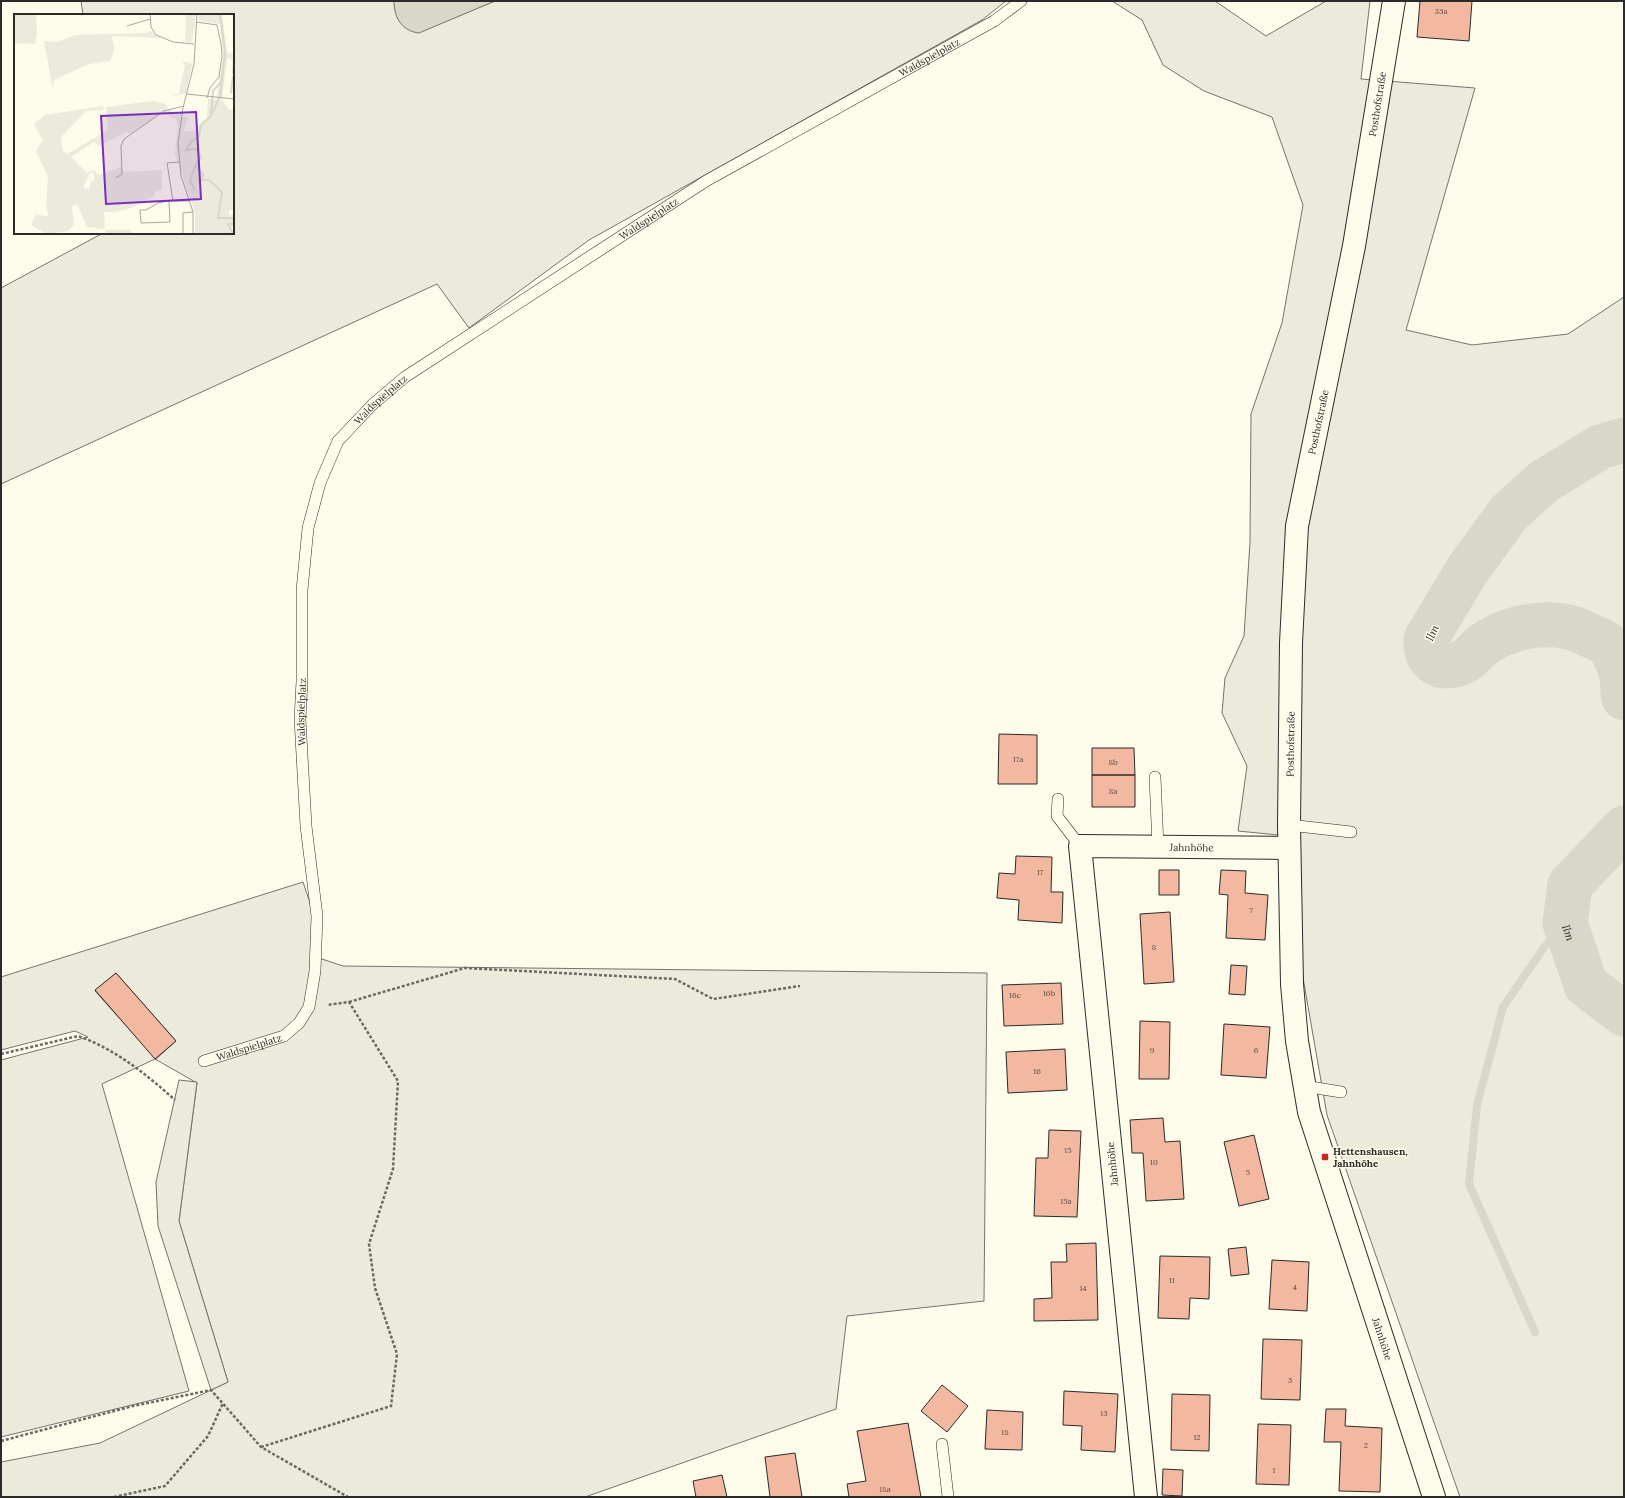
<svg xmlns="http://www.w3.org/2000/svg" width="1625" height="1498" viewBox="0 0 1625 1498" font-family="Lora,serif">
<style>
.green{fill:#ecebdb;stroke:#74746e;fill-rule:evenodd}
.parking{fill:#eceadb;stroke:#74746e}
.water{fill:#d8d7c9;stroke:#74746e}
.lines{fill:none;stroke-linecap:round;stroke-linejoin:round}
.stream{stroke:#d8d7c9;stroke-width:8}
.river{stroke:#d8d7c9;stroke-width:45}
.building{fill:#f2b8a0;stroke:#2b2b2b}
.lane-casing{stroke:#2b2b2b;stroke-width:12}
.street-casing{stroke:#2b2b2b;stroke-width:24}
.path{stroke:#6a6964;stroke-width:2.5;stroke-dasharray:3 2;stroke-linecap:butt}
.lane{stroke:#fdfbea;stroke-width:11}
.street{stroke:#fdfbea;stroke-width:22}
.poi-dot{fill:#c62828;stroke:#fdfbea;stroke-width:1.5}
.labels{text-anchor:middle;stroke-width:3;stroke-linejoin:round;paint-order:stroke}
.number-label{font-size:8px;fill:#5d4e48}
.street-label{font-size:10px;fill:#2b2b2b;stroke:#fdfbea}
.poi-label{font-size:10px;font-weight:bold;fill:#2b2b2b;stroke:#fdfbea;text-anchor:start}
.water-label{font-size:11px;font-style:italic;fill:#2b2b2b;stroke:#fdfbea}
.inset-river{fill:none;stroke:#d8d7c9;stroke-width:2}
.inset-road{fill:none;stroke:#a9a89e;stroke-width:1}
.view{fill:#7b2cbf;fill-opacity:0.15;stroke:#7b2cbf;stroke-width:2}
.inset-edge{fill:none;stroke:#2b2b2b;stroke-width:2}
</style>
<rect width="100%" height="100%" fill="#fdfbea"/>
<path class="green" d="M81,1H394L398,19L480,7L495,1H1006L982,20L589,240L469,328L437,284L1,484V288L103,233H233V15H83Z
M1112,1H1215L1266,36L1326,1H1370L1361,79L1475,88L1406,330L1472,345L1568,334L1624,297V1497H1460L1327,1115L1278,835L1238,831L1247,766L1222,713L1225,678L1244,636L1250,542L1251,414L1282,323L1303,205L1272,117L1204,91L1163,65L1142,20Z
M303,882L312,909L313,956L343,966L987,973L984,1301L847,1316L836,1409L585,1497H1V1462L100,1443L228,1382L179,1221L197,1083L155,1059L102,1084L189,1391L1,1437V1060L88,1037L75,1031L1,1050V977ZM116,973L176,1041L156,1059L95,991Z"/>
<path class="parking" d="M179,1080L197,1082L179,1221L228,1382L211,1390L158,1226L156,1182Z"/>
<path class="water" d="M394,1H495L419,33C402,31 394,18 394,1Z"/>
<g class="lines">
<path class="stream" d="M1535,1332L1469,1184L1477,1105L1503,1007L1545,946L1565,923"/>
<g class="river">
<path d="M1624,440L1600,447L1543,482L1509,513L1468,569L1426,639C1425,662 1439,671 1461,663C1470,660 1477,649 1484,644C1511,625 1556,618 1585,633C1592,637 1605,641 1609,646C1614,654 1621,668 1622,677C1623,684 1622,692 1624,698"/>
<path id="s1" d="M1624,828L1570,885L1565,923L1586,985L1624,1014"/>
</g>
</g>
<path class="building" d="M1420,1H1472L1469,41L1417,37Z
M999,734L1037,735V784H998Z
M1092,748H1134L1135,775H1092Z
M1092,775H1135V807H1092Z
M1016,856L1052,857L1051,892H1063L1062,923L1018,920L1019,900L997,898L999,873L1015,874Z
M1159,870H1179V895H1159Z
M1221,870L1246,871L1245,893L1268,895L1265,940L1226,938L1228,895L1219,894Z
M1170,912L1174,982L1144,984L1140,914Z
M1231,965L1247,966L1245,995L1229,994Z
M116,973L176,1041L155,1059L95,990Z
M1061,983L1063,1024L1004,1026L1002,985Z
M1140,1021L1170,1022L1169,1079H1139Z
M1224,1024L1270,1027L1266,1078L1221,1075Z
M1065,1049L1067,1090L1008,1093L1006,1052Z
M1163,1118L1165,1142L1180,1141L1184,1199L1146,1201L1143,1153H1132L1130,1120Z
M1049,1130L1081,1131L1077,1217L1034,1216L1036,1158H1048Z
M1254,1135L1269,1199L1239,1206L1224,1142Z
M1096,1243L1098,1320L1034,1321V1299L1052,1298L1051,1262H1067L1066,1244Z
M1246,1247L1249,1274L1231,1276L1228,1249Z
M1160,1256L1210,1257L1209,1299L1190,1298L1189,1319L1158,1318Z
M1272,1260L1309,1262L1307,1311L1269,1309Z
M1263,1339L1302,1340L1300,1400L1261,1399Z
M942,1385L968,1406L947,1432L921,1411Z
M1064,1391L1118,1394L1115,1452L1081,1450L1082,1426L1063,1425Z
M1172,1394L1210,1395L1209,1451L1171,1450Z
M1326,1409H1346L1345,1426L1382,1428L1380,1492L1339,1491L1341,1442H1324Z
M987,1410L1023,1412L1022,1450L985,1449Z
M908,1423L921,1497H849L847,1484L866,1481L857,1431Z
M1258,1424L1291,1425L1289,1485L1256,1484Z
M795,1453L802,1497H770L765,1457Z
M1163,1469L1183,1470L1182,1496L1162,1495Z
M722,1475L727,1497H696L693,1481Z"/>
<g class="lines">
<defs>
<g id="lane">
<path d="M1155,777L1158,847"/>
<path d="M1058,799L1057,816L1080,846"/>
<path d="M1289,825L1351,832"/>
<path id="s2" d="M204,1061L284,1036L299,1023L309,1007L315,971L317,916L306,826L300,719L302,681V590L308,528L320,483L338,441L373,404L405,377L706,181L994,21L1021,1"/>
<path d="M1304,1086L1341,1092"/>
<path d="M942,1444L948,1497"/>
</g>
<g id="street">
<path id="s3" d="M1394,1L1354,246L1297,526L1291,643L1289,825L1292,984L1297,1041L1309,1112L1434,1497"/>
<path id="s4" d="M1146,1497L1080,846L1289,848"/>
</g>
</defs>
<use href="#lane" class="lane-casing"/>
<use href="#street" class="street-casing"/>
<path class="path" d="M349,1002L465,968L675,979L713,999L800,986
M1,1054L78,1036C115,1049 146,1074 175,1100
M1,1441L133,1406L211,1390L261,1447L348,1497
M261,1447L391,1406L397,1354L375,1288L369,1244L393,1169L398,1081L349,1002L327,1005
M114,1497L165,1486L208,1436L223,1403"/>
<use href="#lane" class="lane"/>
<use href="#street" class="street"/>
</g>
<rect class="poi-dot" x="1321" y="1153" width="8" height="8" rx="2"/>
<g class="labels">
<g class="number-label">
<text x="1441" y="14">33a</text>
<text x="1018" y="762">17a</text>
<text x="1113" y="765">8b</text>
<text x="1113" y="794">8a</text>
<text x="1040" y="875">17</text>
<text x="1251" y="913">7</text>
<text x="1154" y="950">8</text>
<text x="1049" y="996">16b</text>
<text x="1015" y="998">16c</text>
<text x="1152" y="1053">9</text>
<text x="1256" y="1053">6</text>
<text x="1037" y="1074">16</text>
<text x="1068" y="1153">15</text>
<text x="1154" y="1165">10</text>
<text x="1248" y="1175">5</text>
<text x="1066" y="1204">15a</text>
<text x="1172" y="1283">11</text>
<text x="1295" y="1290">4</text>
<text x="1083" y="1291">14</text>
<text x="1290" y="1383">3</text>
<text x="1104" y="1416">13</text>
<text x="1005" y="1435">18</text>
<text x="1197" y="1440">12</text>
<text x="1366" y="1448">2</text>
<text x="1274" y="1473">1</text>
<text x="885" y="1492">18a</text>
</g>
<g class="street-label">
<text dy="4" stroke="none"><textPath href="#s2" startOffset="1403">Waldspielplatz</textPath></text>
<text transform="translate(1377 104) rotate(-81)" y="4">Posthofstraße</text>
<text dy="4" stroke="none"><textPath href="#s2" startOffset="1079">Waldspielplatz</textPath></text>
<text dy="4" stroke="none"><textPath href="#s2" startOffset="755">Waldspielplatz</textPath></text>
<text transform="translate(1318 422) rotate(-78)" y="4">Posthofstraße</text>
<text dy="4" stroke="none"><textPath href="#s2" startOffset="419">Waldspielplatz</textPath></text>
<text transform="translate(1290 744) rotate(-89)" y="4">Posthofstraße</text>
<text dy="4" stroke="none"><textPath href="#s4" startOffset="766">Jahnhöhe</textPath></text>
<text dy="4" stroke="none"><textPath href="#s2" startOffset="47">Waldspielplatz</textPath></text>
<text transform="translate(1112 1164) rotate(-96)" y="4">Jahnhöhe</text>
<text dy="4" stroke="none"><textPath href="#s3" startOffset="1360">Jahnhöhe</textPath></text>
</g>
<g class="poi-label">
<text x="1333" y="1155">Hettenshausen,<tspan x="1333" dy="12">Jahnhöhe</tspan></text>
</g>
<g class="water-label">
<text transform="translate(1432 633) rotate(-65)" y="4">Ilm</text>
<text dy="4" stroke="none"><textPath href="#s1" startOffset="127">Ilm</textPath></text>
</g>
</g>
<g transform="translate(14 14)">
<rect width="220" height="220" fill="#fdfbea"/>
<path d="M0,0H22L23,19L21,30L0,29ZM172,0H182L178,28H171ZM184,0H208L213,38L220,41V46L213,44L208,85L203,84L209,42L206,10L185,7ZM137,17L145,24L98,22L100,36L96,47L75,50L40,66L39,73L38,71L30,27L44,28L61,21L132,19ZM168,47L178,50L172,79L157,83L165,79L171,51ZM194,85L209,87L215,96L220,95V196H215V201H220V212L217,213L220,220H181V199L161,140L164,110L162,105L149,98L156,95L161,101L167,97V103H174L170,117H180L193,104ZM139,87L150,89L155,94L115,120L113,118L85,132L80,128L57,143L73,159L80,156L84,161L107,153L110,158L148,156V176L141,177L140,182L119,193L102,198H90L91,215L73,213L63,190L58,192L60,211L54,217L33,220L17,211L22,200L35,203L32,193L34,163L22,137L31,122L28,125L20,110L31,101L89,92L90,96L72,97L47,123L49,137L53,140L94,116L92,93ZM79,158L81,166L77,168L75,175L69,174L75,160ZM92,216H117V220H92Z" fill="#ecebdb" fill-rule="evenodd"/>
<path class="inset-river" d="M206,0L211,38L206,82L197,102L187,111L185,122L177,128L172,136L183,135L187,143L181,152L189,160L188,166H195L208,178L204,204H220M219,60L220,45M217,79L219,62M197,102L199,77L207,68M181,176L176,167L181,152M219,220L214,210H220"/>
<path class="inset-road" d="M136,0L137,13L142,21L159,28L180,30M182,8L203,11L207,30L208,42L205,63L196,74L193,84M113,12L136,5M173,80L220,85M102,164L108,160L107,132L110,125L150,97L170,92M155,187L144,189L132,196H126L127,209L156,208L155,187H176M159,187L153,149L165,148M169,220V199L179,198M179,220V198L167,162L164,129L169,94L180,50L183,0"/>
<path class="view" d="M182,98L187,185L92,190L87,102Z"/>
<rect width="220" height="220" class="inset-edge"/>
</g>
<rect width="1625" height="1498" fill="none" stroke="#2b2b2b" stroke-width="4"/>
</svg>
